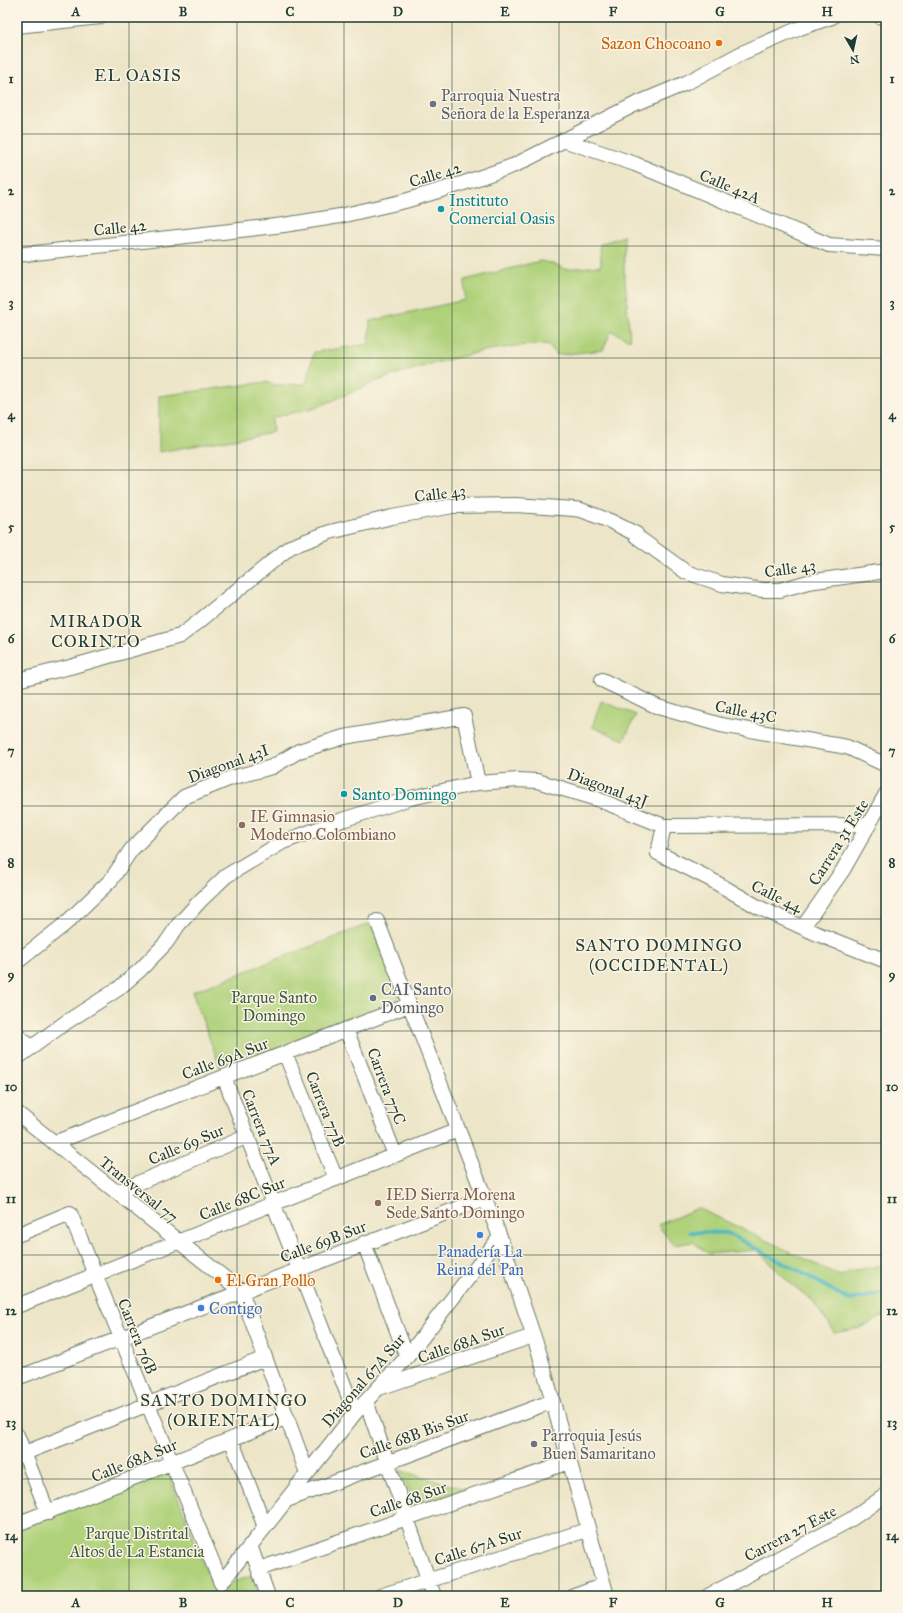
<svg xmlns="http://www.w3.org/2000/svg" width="903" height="1613" viewBox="0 0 903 1613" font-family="'IM FELL Great Primer',serif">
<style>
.green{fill:#afd179;stroke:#678756}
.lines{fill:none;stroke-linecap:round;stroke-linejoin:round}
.stream{stroke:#47b6bd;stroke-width:4}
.minor-casing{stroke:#677867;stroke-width:16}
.minor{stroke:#fff;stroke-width:14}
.grid{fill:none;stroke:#1f3d34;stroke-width:1;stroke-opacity:0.55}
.food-dot{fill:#e8710a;stroke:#fcf5e5;stroke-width:1.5}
.worship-dot{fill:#6b7280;stroke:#fcf5e5;stroke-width:1.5}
.culture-dot{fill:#0f9aa8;stroke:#fcf5e5;stroke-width:1.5}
.education-dot{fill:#8d6e63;stroke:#fcf5e5;stroke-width:1.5}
.service-dot{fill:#5c6f8a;stroke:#fcf5e5;stroke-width:1.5}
.shop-dot{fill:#3f7fe0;stroke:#fcf5e5;stroke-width:1.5}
.labels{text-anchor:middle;stroke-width:3;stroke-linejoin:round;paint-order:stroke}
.food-label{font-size:16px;fill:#c56008;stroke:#fcf5e5;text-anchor:end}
.worship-label{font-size:16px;fill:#5b616d;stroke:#fcf5e5;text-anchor:start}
.street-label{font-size:16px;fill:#1f3d34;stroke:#fcf5e5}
.culture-label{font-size:16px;fill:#0d838f;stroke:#fcf5e5;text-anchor:start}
.education-label{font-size:16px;fill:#785e54;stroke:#fcf5e5;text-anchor:start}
.service-label{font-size:16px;fill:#4e5e75;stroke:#fcf5e5;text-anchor:start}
.park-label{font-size:16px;fill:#3c5b42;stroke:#fcf5e5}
.shop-label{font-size:16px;fill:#366cbe;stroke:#fcf5e5}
.neighbourhood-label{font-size:17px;letter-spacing:1px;fill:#1f3d34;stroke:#fcf5e5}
.neatline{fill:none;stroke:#1f3d34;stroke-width:1.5}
.grid-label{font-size:13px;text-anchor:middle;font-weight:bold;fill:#1f3d34}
</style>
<rect width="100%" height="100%" fill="#fcf5e5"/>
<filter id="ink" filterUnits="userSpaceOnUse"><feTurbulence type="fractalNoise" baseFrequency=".025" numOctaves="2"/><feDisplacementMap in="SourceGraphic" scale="8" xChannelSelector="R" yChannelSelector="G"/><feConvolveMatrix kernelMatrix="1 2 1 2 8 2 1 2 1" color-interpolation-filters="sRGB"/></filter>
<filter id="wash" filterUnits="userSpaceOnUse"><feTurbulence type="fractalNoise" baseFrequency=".012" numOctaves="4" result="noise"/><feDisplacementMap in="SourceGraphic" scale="16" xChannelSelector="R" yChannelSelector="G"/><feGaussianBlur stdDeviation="0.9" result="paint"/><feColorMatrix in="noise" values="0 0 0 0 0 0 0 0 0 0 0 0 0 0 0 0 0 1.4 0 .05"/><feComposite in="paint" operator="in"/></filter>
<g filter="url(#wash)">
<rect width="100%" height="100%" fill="#ece5c7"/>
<path class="green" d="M624,236V266L630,340L611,331L603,350L557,355L548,344L516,346L483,351L435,363L387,377L320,406L272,418L273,432L159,452V396L266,382L273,385L306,384L314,352L369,344L370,321L465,300V280L540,261L550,263L565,269L601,266L600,244Z
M601,701L636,715L624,740L592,727Z
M374,922L405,1002L222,1072L192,992Z
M698,1208L841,1276L853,1270L869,1268L886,1264V1315L860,1328L834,1333L813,1301L790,1283L757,1250L709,1254L693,1242L673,1245L658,1225Z
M399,1470L465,1489L417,1506Z
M168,1472L213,1588L252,1576L259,1596H17V1530Z"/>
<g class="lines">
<path class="stream" d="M690,1232L727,1233L799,1271L849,1300L886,1293"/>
</g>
</g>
<g filter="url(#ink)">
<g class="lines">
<defs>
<path id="minor" d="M881,17L886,18
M17,26L100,17
M563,140L635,164L829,245L886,249
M17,255L284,225L340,216L405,201L461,184L515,165L636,104L686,83L742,53L800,28L832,17
M17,680L70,667L180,636L197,623L290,547L330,532L392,517L453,506L516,505L574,509L581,510L610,521L636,534V536L686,572L722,584L763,590H780L808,582L886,571
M602,680L658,707L721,725L847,747L886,765
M664,826L658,853L708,878L758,907L815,933L886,961
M377,921L500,1237L539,1352L607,1596
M803,927L843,870L886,794
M17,962L65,924L111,880L131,850L184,797L231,778L272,767L299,751L344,737L464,716L478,783
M346,1029L395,1155
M17,1035L31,1047
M285,1053L336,1179
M17,1058L65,1023L118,989L140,970L166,943L179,924L200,901L226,876L283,842L342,820L411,798L478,783L518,780L537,781L597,799L664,826L869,825
M224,1077L355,1413
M17,1113L241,1291
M54,1143L409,1005
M117,1192L248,1136
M17,1235L70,1213L221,1583L355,1413L407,1357L500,1237
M364,1243L407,1357
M241,1291L307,1473
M17,1306L458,1130
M17,1378L485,1198
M379,1388L533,1336
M366,1401L434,1596
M17,1435L48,1513
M231,1439L265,1527
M17,1456L265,1358
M287,1500L553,1401
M17,1524L287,1417
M250,1545L268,1596
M259,1569L569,1462
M380,1596L587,1530
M574,1596L604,1585
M708,1596L850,1520L886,1495"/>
</defs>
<use href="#minor" class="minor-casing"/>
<use href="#minor" class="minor"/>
</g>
</g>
<path class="grid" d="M129,17V1596M237,17V1596M344,17V1596M452,17V1596M559,17V1596M666,17V1596M774,17V1596M17,134H886M17,246H886M17,358H886M17,470H886M17,582H886M17,694H886M17,806H886M17,919H886M17,1031H886M17,1143H886M17,1255H886M17,1367H886M17,1479H886"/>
<g class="food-dot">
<circle cx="719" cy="43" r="4"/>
<circle cx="218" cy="1280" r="4"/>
</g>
<g class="worship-dot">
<circle cx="433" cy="104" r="4"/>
<circle cx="534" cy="1444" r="4"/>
</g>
<g class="culture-dot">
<circle cx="441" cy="209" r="4"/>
<circle cx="344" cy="794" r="4"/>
</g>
<g class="education-dot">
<circle cx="242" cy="825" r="4"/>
<circle cx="378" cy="1203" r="4"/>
</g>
<circle class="service-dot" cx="373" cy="998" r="4"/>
<g class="shop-dot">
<circle cx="480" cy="1235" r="4"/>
<circle cx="201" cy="1308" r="4"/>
</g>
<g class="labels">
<g class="food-label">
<text x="711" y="49">Sazon Chocoano</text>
<text x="226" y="1286" text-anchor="start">El Gran Pollo</text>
</g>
<g class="worship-label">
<text x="441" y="101">Parroquia Nuestra<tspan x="441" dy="18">Señora de la Esperanza</tspan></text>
<text x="542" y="1441">Parroquia Jesús<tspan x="542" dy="18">Buen Samaritano</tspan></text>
</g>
<g class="street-label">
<text transform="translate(435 174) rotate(-17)" y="6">Calle 42</text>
<text transform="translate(730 186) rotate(23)" y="6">Calle 42A</text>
<text transform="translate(120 227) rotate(-6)" y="6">Calle 42</text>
<text transform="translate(440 493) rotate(-7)" y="6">Calle 43</text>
<text transform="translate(790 568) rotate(-8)" y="6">Calle 43</text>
<text transform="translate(746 711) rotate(11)" y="6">Calle 43C</text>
<text transform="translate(228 763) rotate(-20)" y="6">Diagonal 43I</text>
<text transform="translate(608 787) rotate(20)" y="6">Diagonal 43J</text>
<text transform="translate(838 842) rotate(-58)" y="6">Carrera 31 Este</text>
<text transform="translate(777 896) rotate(26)" y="6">Calle 44</text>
<text transform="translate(225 1058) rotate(-21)" y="6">Calle 69A Sur</text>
<text transform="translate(387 1086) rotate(69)" y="6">Carrera 77C</text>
<text transform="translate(326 1109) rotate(68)" y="6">Carrera 77B</text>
<text transform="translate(262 1127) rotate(68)" y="6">Carrera 77A</text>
<text transform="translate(186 1144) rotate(-23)" y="6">Calle 69 Sur</text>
<text transform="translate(139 1189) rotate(39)" y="6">Transversal 77</text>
<text transform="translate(242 1198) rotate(-22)" y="6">Calle 68C Sur</text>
<text transform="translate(323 1241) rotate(-21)" y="6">Calle 69B Sur</text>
<text transform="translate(138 1336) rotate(68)" y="6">Carrera 76B</text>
<text transform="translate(461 1343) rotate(-19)" y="6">Calle 68A Sur</text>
<text transform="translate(363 1380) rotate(-49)" y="6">Diagonal 67A Sur</text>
<text transform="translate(414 1434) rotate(-20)" y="6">Calle 68B Bis Sur</text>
<text transform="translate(134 1460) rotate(-22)" y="6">Calle 68A Sur</text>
<text transform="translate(408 1499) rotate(-19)" y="6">Calle 68 Sur</text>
<text transform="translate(790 1533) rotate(-28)" y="6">Carrera 27 Este</text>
<text transform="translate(478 1546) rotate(-18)" y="6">Calle 67A Sur</text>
</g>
<g class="culture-label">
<text x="449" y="206">Instituto<tspan x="449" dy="18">Comercial Oasis</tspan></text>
<text x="352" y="800">Santo Domingo</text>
</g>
<g class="education-label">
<text x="250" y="822">IE Gimnasio<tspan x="250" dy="18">Moderno Colombiano</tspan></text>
<text x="386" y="1200">IED Sierra Morena<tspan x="386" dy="18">Sede Santo Domingo</tspan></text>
</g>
<g class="service-label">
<text x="381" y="995">CAI Santo<tspan x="381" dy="18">Domingo</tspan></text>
</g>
<g class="park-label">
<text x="274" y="1003">Parque Santo<tspan x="274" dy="18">Domingo</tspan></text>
<text x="137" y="1539">Parque Distrital<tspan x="137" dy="18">Altos de La Estancia</tspan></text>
</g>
<g class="shop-label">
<text x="480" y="1257">Panadería La<tspan x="480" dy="18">Reina del Pan</tspan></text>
<text x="209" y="1314" text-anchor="start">Contigo</text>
</g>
<g class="neighbourhood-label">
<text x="138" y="81">EL OASIS</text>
<text x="96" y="627">MIRADOR<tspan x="96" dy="20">CORINTO</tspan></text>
<text x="659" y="951">SANTO DOMINGO<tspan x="659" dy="20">(OCCIDENTAL)</tspan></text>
<text x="224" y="1406">SANTO DOMINGO<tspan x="224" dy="20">(ORIENTAL)</tspan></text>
</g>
</g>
<rect width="903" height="1613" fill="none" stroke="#fcf5e5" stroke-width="44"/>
<g transform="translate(853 50) rotate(171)" stroke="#fcf5e5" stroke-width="3" paint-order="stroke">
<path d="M0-3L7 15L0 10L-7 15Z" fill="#1f3d34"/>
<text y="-6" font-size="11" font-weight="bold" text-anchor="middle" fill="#1f3d34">N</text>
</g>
<rect x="22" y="22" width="859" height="1569" class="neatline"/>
<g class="grid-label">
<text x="76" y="16">A</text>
<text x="183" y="16">B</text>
<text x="290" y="16">C</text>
<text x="398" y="16">D</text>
<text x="505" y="16">E</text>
<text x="613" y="16">F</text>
<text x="720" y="16">G</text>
<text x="827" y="16">H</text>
<text x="11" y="83">1</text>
<text x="892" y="83">1</text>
<text x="11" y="195">2</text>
<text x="892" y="195">2</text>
<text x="11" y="307">3</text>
<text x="892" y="307">3</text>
<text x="11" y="419">4</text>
<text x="892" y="419">4</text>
<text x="11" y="531">5</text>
<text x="892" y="531">5</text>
<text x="11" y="643">6</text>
<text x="892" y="643">6</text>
<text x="11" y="755">7</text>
<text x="892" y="755">7</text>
<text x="11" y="867">8</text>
<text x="892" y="867">8</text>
<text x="11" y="979">9</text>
<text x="892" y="979">9</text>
<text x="11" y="1091">10</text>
<text x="892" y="1091">10</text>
<text x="11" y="1203">11</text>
<text x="892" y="1203">11</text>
<text x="11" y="1315">12</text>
<text x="892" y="1315">12</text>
<text x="11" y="1427">13</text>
<text x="892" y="1427">13</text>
<text x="11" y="1540">14</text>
<text x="892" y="1540">14</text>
<text x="76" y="1607">A</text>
<text x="183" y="1607">B</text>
<text x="290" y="1607">C</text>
<text x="398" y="1607">D</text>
<text x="505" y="1607">E</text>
<text x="613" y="1607">F</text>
<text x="720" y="1607">G</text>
<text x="827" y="1607">H</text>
</g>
</svg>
